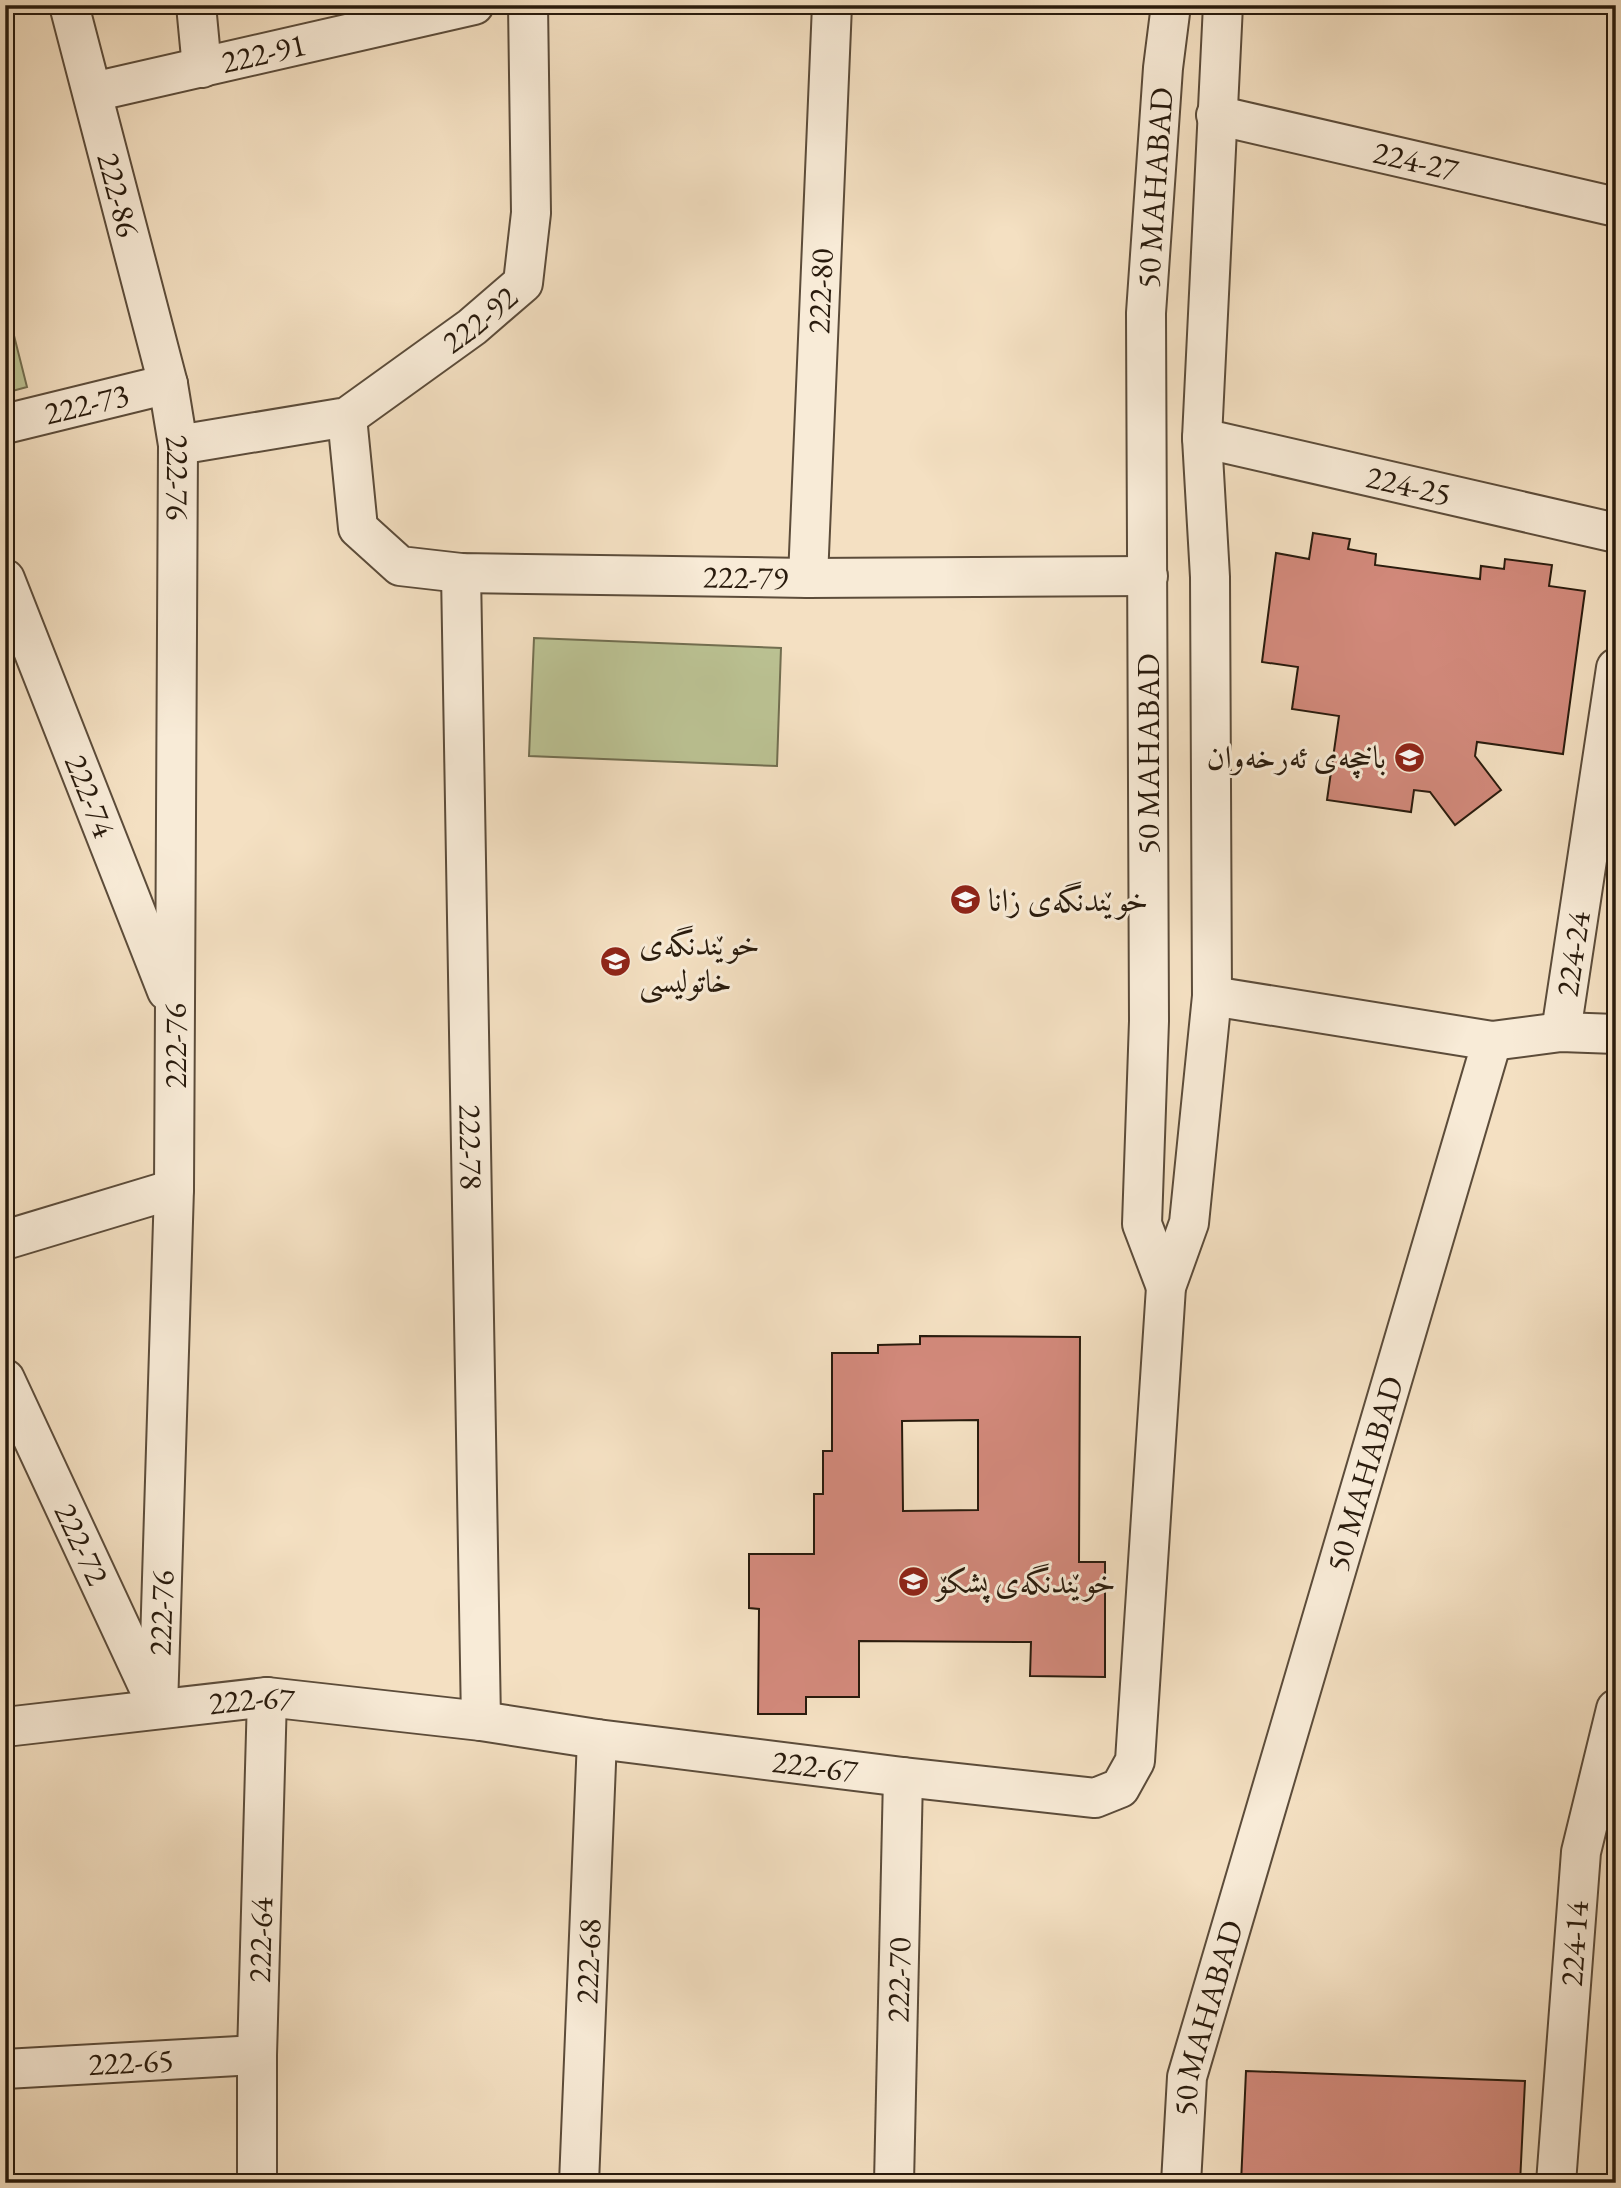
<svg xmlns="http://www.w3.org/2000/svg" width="1621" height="2188" viewBox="0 0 1621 2188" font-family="'EB Garamond',Amiri,serif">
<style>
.green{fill:#bbc293;stroke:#726e50;stroke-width:2}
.building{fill:#d2897b;stroke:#291b0d;stroke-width:2;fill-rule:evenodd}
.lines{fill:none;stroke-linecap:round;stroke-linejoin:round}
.street-casing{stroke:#5c4c3a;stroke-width:42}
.street{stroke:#f8ebd7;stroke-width:38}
.labels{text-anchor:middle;stroke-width:6;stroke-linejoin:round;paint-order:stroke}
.street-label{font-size:32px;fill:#291b0d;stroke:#f8ebd7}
.poi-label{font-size:32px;fill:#291b0d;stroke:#f8ebd7;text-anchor:start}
</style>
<rect width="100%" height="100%" fill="#f4e0c2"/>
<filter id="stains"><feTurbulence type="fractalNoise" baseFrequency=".00286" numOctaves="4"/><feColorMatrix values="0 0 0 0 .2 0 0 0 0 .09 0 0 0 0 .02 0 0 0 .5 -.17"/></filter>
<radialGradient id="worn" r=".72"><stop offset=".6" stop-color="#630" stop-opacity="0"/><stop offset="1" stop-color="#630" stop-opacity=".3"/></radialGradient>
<path class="green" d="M5,300L27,387L5,393Z
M534,638L781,648L777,766L529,756Z"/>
<path class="building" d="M1313,533L1350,539L1348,549L1376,554L1375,565L1480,579L1481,566L1504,569L1505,559L1552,565L1549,586L1585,591L1563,754L1477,742L1475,756L1501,790L1455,825L1430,792L1414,790L1411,812L1327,800L1339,716L1292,709L1298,667L1262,662L1276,553L1309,559Z
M920,1336L1080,1337L1079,1562H1105V1677L1030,1676L1031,1642L859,1641V1697H806V1714H758L759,1609L749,1608V1554H814V1494H823V1451H832V1353H878V1345L920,1344ZM978,1420V1510L903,1511L902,1421Z
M1246,2071L1525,2081L1520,2183H1241Z"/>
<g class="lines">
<defs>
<g id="street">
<path id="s1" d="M69,5L168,384L178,445L174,1189L158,1708"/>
<path d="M196,5L202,68"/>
<path id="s2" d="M93,92L474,5"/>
<path id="s3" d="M1216,115L1616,207"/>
<path id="s4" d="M347,417L358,528L400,566L461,573L808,578L1148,576"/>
<path id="s5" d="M5,424L168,384"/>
<path id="s6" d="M1202,438L1616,533"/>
<path id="s7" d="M178,445L347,417L472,327L523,283L531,213L528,5"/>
<path id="s8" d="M461,573L481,1721"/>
<path id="s9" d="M808,578L832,5"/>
<path id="s10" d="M5,579L167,991"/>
<path id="s11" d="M1561,1032L1616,668"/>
<path d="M1492,1041L1561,1032L1616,1034"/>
<path d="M5,1240L174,1189"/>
<path id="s12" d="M1166,1287L1142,1224L1149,1021L1146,313L1163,68L1171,5"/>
<path id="s13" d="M5,1379L154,1699"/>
<path id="s14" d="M5,1727L267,1697L481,1721L597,1739L903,1777L1095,1798L1120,1788L1135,1761L1166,1287L1189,1223L1212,996L1210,577L1202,438L1223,5"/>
<path id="s15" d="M5,2069L257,2055"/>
<path id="s16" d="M257,2183V2055L267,1697"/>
<path id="s17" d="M579,2183L597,1739"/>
<path id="s18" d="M894,2183L903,1777"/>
<path id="s19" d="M1181,2183L1187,2077L1492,1041L1212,996"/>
<path id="s20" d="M1556,2183L1581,1852L1616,1709"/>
</g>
</defs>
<use href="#street" class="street-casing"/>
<use href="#street" class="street"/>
</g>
<defs>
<symbol id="school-disc" viewBox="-11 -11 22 22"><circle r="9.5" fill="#8f2418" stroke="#f8ebd7"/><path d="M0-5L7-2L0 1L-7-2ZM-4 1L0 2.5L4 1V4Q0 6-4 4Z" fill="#fff"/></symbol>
</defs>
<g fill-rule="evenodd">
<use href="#school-disc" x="1392" y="740" width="35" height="35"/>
<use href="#school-disc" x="948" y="882" width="35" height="35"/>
<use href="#school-disc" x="598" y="944" width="35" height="35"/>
<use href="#school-disc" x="896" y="1564" width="35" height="35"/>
</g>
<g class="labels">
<g class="street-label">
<text dy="11" stroke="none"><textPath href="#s2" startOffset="175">222-91</textPath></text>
<text dy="11" stroke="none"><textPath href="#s3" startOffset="205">224-27</textPath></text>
<text dy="11" stroke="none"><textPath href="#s12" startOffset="1104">50 MAHABAD</textPath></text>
<text dy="11" stroke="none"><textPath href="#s1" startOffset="196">222-86</textPath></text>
<text dy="11" stroke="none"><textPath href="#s9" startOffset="287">222-80</textPath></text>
<text dy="11" stroke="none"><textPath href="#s7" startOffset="336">222-92</textPath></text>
<text dy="11" stroke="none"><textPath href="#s5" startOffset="84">222-73</textPath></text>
<text dy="11" stroke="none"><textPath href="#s1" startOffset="486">222-76</textPath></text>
<text dy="11" stroke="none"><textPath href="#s6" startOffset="212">224-25</textPath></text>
<text dy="11" stroke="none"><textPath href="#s4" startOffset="514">222-79</textPath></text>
<text transform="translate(1148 754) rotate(-90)" y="11">50 MAHABAD</text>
<text dy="11" stroke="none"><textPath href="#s10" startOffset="233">222-74</textPath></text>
<text dy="11" stroke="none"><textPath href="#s11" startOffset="79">224-24</textPath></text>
<text transform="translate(175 1046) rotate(-90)" y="11">222-76</text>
<text dy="11" stroke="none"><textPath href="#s8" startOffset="574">222-78</textPath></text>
<text dy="11" stroke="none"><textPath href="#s19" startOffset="735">50 MAHABAD</textPath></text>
<text dy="11" stroke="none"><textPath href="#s13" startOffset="182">222-72</textPath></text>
<text transform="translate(161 1613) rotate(-88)" y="11">222-76</text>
<text dy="11" stroke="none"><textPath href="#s14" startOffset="248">222-67</textPath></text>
<text dy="11" stroke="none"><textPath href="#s14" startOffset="816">222-67</textPath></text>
<text dy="11" stroke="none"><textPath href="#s16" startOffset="243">222-64</textPath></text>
<text dy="11" stroke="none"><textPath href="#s20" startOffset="240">224-14</textPath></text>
<text dy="11" stroke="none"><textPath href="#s17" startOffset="222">222-68</textPath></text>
<text dy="11" stroke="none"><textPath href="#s18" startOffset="203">222-70</textPath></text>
<text dy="11" stroke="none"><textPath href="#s19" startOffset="168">50 MAHABAD</textPath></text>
<text dy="11" stroke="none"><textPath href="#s15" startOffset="126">222-65</textPath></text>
</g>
<g class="poi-label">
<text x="1386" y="768" text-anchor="end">باخچەی ئەرخەوان</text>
<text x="988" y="911">خوێندنگەی زانا</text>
<text x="639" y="955">خوێندنگەی<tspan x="639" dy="37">خاتولیسی</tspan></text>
<text x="936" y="1593">خوێندنگەی پشکۆ</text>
</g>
</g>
<rect width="1621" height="2188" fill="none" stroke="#f4e0c2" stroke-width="28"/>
<rect x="7" y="7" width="1607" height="2174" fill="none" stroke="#291b0d" stroke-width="3.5"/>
<rect x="14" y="14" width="1593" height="2160" fill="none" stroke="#291b0d" stroke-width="2"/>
<rect width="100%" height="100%" filter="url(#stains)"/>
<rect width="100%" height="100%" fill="url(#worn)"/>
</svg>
